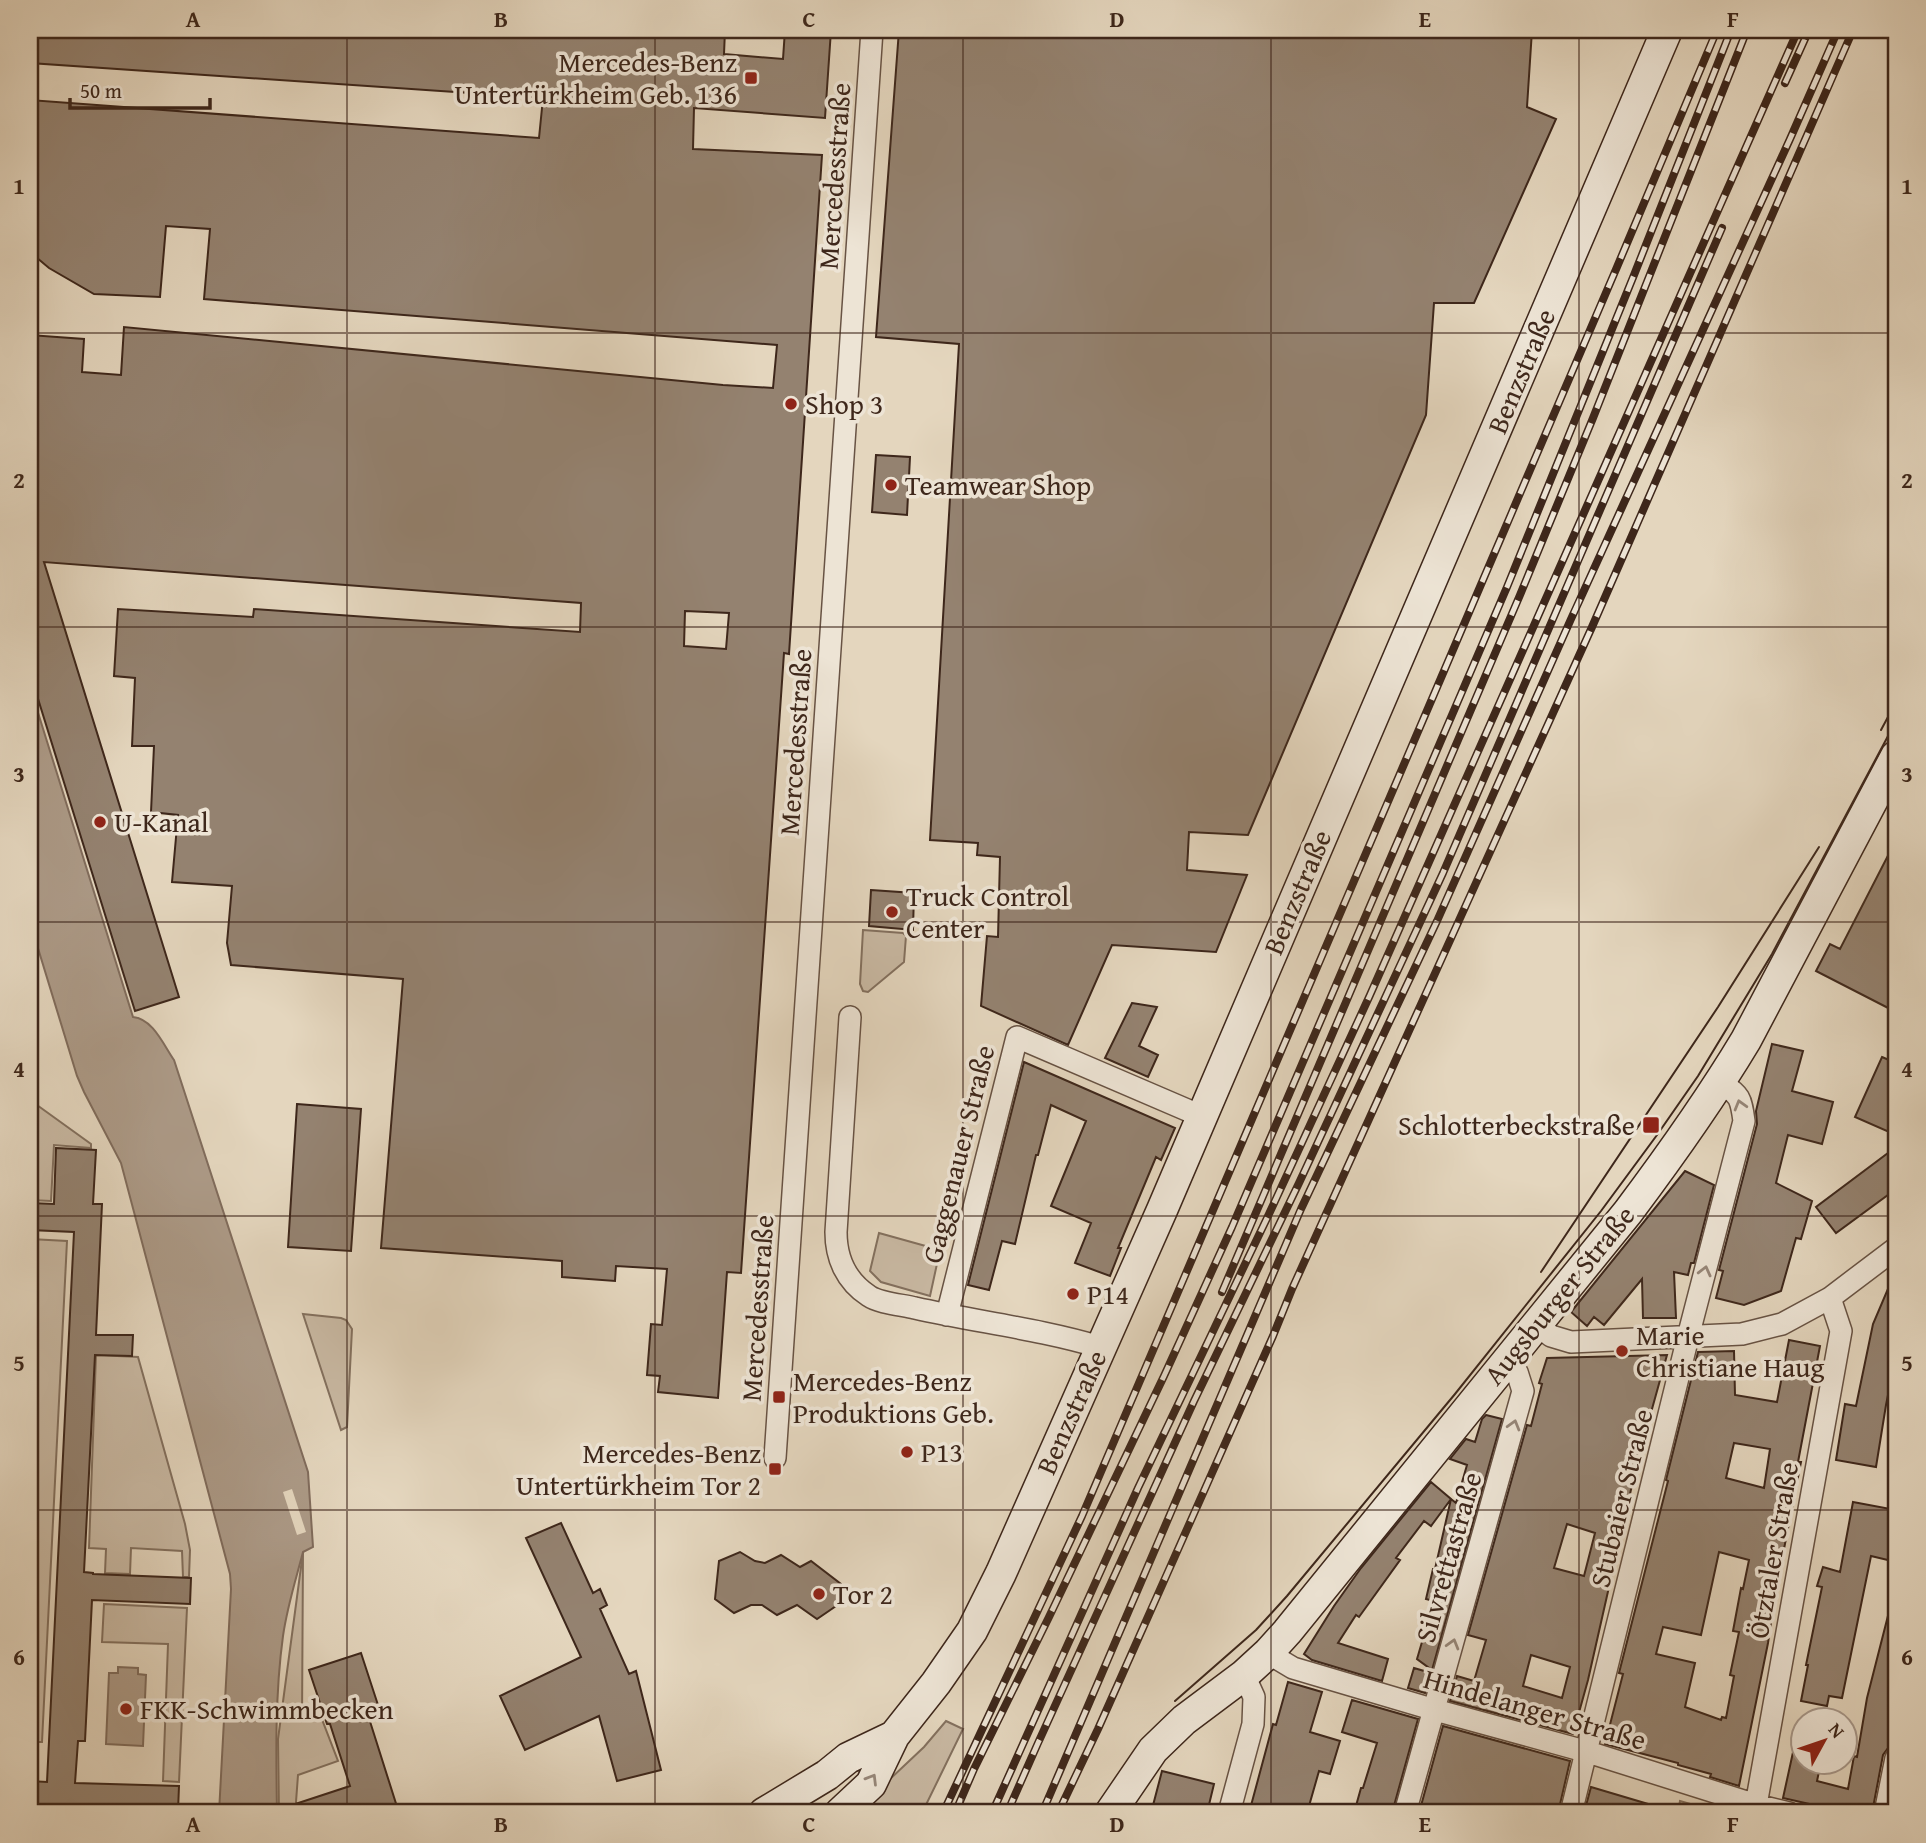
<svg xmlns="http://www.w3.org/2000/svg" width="1926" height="1843" viewBox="0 0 1926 1843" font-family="'Gentium Book Plus',serif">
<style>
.green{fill:#c8b8a2;stroke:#83705e;stroke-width:2}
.water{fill:#ac9a87;stroke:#806c5c;stroke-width:2}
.pier{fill:#e4d6be}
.building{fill:#948270;stroke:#3e271b;stroke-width:2;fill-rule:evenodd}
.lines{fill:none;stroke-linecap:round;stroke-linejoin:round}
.minor-casing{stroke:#685344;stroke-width:24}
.secondary-casing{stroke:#3e271b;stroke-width:33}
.minor{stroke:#ede4d5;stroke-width:21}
.secondary{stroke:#ede4d5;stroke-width:30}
.tram{stroke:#3e271b;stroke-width:2}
.rail-casing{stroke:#3e271b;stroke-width:8}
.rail{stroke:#ede4d5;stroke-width:5;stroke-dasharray:16;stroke-linecap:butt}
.oneway{stroke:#968678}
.grid{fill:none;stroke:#3e271b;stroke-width:2;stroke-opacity:0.55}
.poi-dot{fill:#8f2418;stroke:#ede4d5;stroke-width:2.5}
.labels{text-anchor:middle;stroke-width:7;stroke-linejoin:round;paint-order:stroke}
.poi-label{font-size:28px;fill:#3e271b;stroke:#ede4d5;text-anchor:start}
.street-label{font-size:28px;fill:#3e271b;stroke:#ede4d5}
.neatline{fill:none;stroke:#3e271b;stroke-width:2.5}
.grid-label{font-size:23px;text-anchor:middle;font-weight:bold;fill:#3e271b}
</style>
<rect width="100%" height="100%" fill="#e4d6be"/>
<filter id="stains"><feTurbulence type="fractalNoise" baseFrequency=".00286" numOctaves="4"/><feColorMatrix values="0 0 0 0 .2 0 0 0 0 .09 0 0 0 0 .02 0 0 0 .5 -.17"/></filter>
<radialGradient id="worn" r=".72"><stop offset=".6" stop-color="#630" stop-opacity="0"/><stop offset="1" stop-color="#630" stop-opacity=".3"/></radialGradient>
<path class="green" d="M863,930L903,933L906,936L904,962L868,992L863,991L860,984Z
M30,1100L91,1144V1148L54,1145L51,1201L30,1200Z
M879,1233L940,1250L930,1296L881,1282L870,1271Z
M30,1239L67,1241L42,1742H30Z
M303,1314L341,1318L346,1320L352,1329L347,1427L341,1430Z
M96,1355L138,1357L185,1524L190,1550L189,1577H183L182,1551L131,1548L130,1574L105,1573L106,1549L89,1548Z
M303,1552L302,1721L321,1717L338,1761L298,1775L296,1802L299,1813H279L278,1739Z
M104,1604L187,1608L179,1782L163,1781L168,1644L102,1642Z
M946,1721L963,1729L922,1813H854L924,1747Z
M1680,1801L1721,1813H1678Z"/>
<path class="water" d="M30,687L133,1017C153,1019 163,1044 174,1060L308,1472L313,1547L303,1552C296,1579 287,1607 283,1636C275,1694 276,1755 277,1813H219L231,1589L230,1574L121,1163L84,1092L77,1076L30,922Z
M118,1667L138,1668V1674L146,1675L143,1746L106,1744L109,1673H118Z"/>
<path class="pier" d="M292,1489L306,1532L297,1535L283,1492Z"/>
<path class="building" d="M30,30H725L724,54L783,59L785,30H831L825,118L694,108L693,149L822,155L789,654L784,653L741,1273L727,1272L718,1398L658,1392L660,1376L647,1375L651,1324L662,1325L667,1269L616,1266L615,1281L562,1277V1261L381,1248L403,979L231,965L227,943L232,886L172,882L178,815L151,812L154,746H132L135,678L114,676L118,609L253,617L254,609L580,632L581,603L44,562L179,997L135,1011L30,673V335L84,339L82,372L121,375L124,327L723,385L773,388L777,345L204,299L210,229L166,226L160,297L94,294L49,268L30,252V100L539,138L543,98L30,63ZM685,611L729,613L726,649L684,646Z
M899,30H1532L1527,107L1556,119L1474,303H1434L1426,415L1248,835L1189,832L1187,870L1247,875L1216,952L1112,945L1068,1045L981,1006L987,936L998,937L1000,857L977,855L978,843L930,840L959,344L876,337Z
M876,455L910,457L907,515L872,512Z
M1896,840V1012L1816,971L1830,944L1840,949Z
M871,890L914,893L913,930L869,926Z
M1132,1003L1157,1007L1139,1046L1158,1055L1148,1077L1105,1058Z
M1772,1044L1803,1051L1792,1091L1833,1102L1822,1144L1788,1135L1776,1183L1812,1201L1801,1239L1796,1238L1781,1291L1744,1305L1716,1298L1723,1271L1719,1270L1757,1124L1756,1111Z
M1882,1057L1896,1063V1135L1855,1117Z
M1024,1062L1175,1128L1161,1160L1156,1157L1118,1248H1121L1110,1276L1075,1263L1091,1223L1051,1206L1086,1121L1051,1105L1038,1155H1036L1015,1244L1002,1241L989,1290L968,1285Z
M297,1104L361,1109L351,1251L288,1247Z
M1896,1147V1189L1836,1233L1816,1207Z
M56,1148L96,1150L93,1204H102L96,1335H133L132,1356L95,1355L84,1572L93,1573V1574L191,1578L190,1604L92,1600L85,1741H78L75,1783L179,1786L178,1811L48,1806V1812L30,1811V1781L47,1782L74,1232L30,1230V1203L54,1204Z
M1685,1171L1714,1185L1694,1263H1691L1688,1275L1674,1272L1676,1318H1643L1642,1279L1604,1325L1594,1317L1587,1326L1571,1312Z
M1896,1270V1355L1886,1405L1876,1467L1836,1460L1845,1404L1856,1406L1873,1324Z
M1789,1340L1820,1346L1798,1462H1801L1775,1595L1768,1643L1739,1786L1710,1777L1711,1774L1678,1765V1763L1605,1744L1623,1674L1619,1673L1668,1481L1666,1480L1698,1352L1734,1351L1735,1395L1777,1402ZM1734,1443L1770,1449L1764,1488L1726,1478ZM1719,1552L1749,1560L1743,1589L1741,1588L1733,1631L1739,1632L1730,1675L1734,1676L1726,1718L1722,1717L1721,1720L1685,1707L1695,1663L1656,1654L1663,1627L1701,1635Z
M1667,1355L1637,1463L1588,1680L1573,1734L1450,1701L1457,1676L1474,1681L1486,1640L1468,1635L1527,1425L1531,1426L1542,1384L1539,1383L1547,1358ZM1567,1524L1595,1533L1584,1576L1554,1568ZM1531,1655L1570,1667L1562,1698L1523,1686Z
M1486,1415L1502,1419L1432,1670L1417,1659L1434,1601L1426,1599L1433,1569H1435L1451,1499L1456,1503L1467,1465L1450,1459L1466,1439L1475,1442L1482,1419Z
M1431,1482L1451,1499L1431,1526L1424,1521L1396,1558L1400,1560L1359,1617L1356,1615L1338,1643L1388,1659L1382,1681L1312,1660L1304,1654L1334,1606L1361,1568Z
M1853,1502L1896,1510V1562L1871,1556L1842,1698L1829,1696L1827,1706L1801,1701L1808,1665H1806L1822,1587L1817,1586L1823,1567L1840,1572Z
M561,1523L593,1593L600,1589L607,1605L600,1609L629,1674L636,1671L661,1770L617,1781L599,1716L525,1750L500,1696L581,1657L526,1538Z
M740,1552L755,1561L765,1563L781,1555L800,1567L811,1561L841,1584L839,1604L817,1619L797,1605L777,1615L762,1605H751L734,1613L715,1599L719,1561Z
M1891,1604L1896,1605V1702L1888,1748L1883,1755L1872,1813H1835L1836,1810L1783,1798L1797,1734L1803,1735V1762H1821L1817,1781L1848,1789L1854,1756L1857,1757L1867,1698Z
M361,1653L379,1708L367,1712L399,1813H277V1810L350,1786L330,1724H327L309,1670Z
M1414,1668L1431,1673L1425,1693L1408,1688Z
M1288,1682L1322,1692L1310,1732L1340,1741L1330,1774L1319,1771L1307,1813H1249L1273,1724L1276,1725Z
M1352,1700L1418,1719L1392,1813H1354L1361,1788H1363L1377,1743L1342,1732Z
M1443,1726L1570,1761L1558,1813H1419Z
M1162,1771L1214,1784L1207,1813H1151Z
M1591,1787L1665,1809L1664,1813H1584Z"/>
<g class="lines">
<defs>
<path id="minor" d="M850,1017L836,1232C836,1258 846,1281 869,1296C879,1303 903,1305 915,1308C977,1322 1040,1329 1100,1347
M947,1315L1017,1037L1201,1116
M1536,1324L1551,1336L1571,1342L1742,1334L1782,1324L1830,1298L1896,1248
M775,1458L872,30
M1268,1653L1293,1668L1435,1710L1588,1752L1756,1805L1789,1813
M1229,1813L1253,1724L1254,1697L1244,1675
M1405,1813L1523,1391L1517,1372L1505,1362
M1571,1813L1688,1337L1744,1121C1741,1098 1740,1095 1721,1083
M1757,1813L1756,1805L1841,1331L1830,1298
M1885,1813L1896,1758"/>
<path id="secondary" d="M764,1813L827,1775L848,1758L894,1736
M840,1813L871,1784L894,1736L936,1683L972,1631L1001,1573L1162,1210L1667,30
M1110,1813L1153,1750L1184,1720L1244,1675L1268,1653L1287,1632L1628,1212C1670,1156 1710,1100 1746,1040L1896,756"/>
</defs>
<use href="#minor" class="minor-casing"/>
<use href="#secondary" class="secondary-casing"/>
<use href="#minor" class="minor"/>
<use href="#secondary" class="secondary"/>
<path class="tram" d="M1881,730L1896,702
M1541,1272L1718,1007L1819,847
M1175,1701L1256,1630L1287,1596L1455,1394L1601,1211L1657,1135L1698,1076L1772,954L1896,721"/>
<defs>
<path id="rail" d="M1785,83L1809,30
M1222,1292L1520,595L1593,418L1747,30
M943,1813L1082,1516L1617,267L1717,30
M955,1813L974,1769L1049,1617L1164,1376L1232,1227L1507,587L1634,275L1731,30
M992,1813L1138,1488L1269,1214L1370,995L1798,30
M1007,1813L1038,1743L1194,1401L1299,1183L1443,873L1722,228
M1042,1813L1301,1209L1437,921L1571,619L1790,139L1838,30
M1058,1813L1098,1729L1273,1336L1292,1289L1592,627L1853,30"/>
</defs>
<use href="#rail" class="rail-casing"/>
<use href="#rail" class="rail"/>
</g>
<defs><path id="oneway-chevron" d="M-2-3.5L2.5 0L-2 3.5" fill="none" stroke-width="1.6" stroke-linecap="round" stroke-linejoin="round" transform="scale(1.75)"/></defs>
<g class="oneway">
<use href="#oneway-chevron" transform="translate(1740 1105) rotate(-106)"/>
<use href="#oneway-chevron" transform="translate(1705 1271) rotate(-76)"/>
<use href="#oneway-chevron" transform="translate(1514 1425) rotate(-74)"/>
<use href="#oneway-chevron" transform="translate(1453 1644) rotate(-74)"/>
<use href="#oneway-chevron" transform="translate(872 1779) rotate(-59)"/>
</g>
<path class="grid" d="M347,30V1813M655,30V1813M963,30V1813M1271,30V1813M1579,30V1813M30,333H1896M30,627H1896M30,922H1896M30,1216H1896M30,1510H1896"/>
<g class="poi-dot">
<rect x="744" y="71" width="14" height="14" rx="3.5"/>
<circle cx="791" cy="404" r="7"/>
<circle cx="891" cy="485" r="7"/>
<circle cx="100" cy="822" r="7"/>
<circle cx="892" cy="912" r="7"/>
<rect x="1642" y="1116" width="18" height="18" rx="3.5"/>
<circle cx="1073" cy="1294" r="7"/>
<circle cx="1622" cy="1351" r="7"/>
<rect x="772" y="1390" width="14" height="14" rx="3.5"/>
<circle cx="907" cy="1452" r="7"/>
<rect x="768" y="1462" width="14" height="14" rx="3.5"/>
<circle cx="819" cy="1594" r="7"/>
<circle cx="126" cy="1709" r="7"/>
</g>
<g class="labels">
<g class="poi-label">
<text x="737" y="72" text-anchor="end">Mercedes-Benz<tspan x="737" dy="32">Untertürkheim Geb. 136</tspan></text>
<text x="805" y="414">Shop 3</text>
<text x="905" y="495">Teamwear Shop</text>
<text x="114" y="832">U-Kanal</text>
<text x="906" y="906">Truck Control<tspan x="906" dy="32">Center</tspan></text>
<text x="1635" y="1135" text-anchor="end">Schlotterbeckstraße</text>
<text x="1087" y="1304">P14</text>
<text x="1636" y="1345">Marie<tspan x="1636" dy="32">Christiane Haug</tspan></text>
<text x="793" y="1391">Mercedes-Benz<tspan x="793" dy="32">Produktions Geb.</tspan></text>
<text x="921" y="1462">P13</text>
<text x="761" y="1463" text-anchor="end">Mercedes-Benz<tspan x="761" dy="32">Untertürkheim Tor 2</tspan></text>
<text x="833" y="1604">Tor 2</text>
<text x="140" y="1719">FKK-Schwimmbecken</text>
</g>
<g class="street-label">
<text transform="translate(834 176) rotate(-86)" y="10">Mercedesstraße</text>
<text transform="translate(1521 371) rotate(-67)" y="10">Benzstraße</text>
<text transform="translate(795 742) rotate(-86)" y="10">Mercedesstraße</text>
<text transform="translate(1297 892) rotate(-67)" y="10">Benzstraße</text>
<text transform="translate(958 1154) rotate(-76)" y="10">Gaggenauer Straße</text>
<text transform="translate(1559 1295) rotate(-51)" y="10">Augsburger Straße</text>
<text transform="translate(757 1308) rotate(-86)" y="10">Mercedesstraße</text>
<text transform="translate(1071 1412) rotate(-66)" y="10">Benzstraße</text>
<text transform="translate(1621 1498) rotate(-76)" y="10">Stubaier Straße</text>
<text transform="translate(1773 1550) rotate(-80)" y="10">Ötztaler Straße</text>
<text transform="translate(1448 1557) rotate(-74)" y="10">Silvrettastraße</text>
<text transform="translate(1535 1709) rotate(16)" y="10">Hindelanger Straße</text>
</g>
</g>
<rect width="1926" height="1843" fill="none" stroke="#e4d6be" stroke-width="77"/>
<g transform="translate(1824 1741) rotate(50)"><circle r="33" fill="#ede4d5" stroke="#a7988b" stroke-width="2"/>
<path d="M0-5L12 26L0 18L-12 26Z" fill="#8f2418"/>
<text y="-10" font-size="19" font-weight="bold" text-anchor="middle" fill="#3e271b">N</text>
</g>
<path d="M70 98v10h140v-10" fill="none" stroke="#3e271b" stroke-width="3.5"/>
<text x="80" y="98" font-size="21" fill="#3e271b" stroke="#ede4d5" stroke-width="5" paint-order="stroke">50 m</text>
<rect x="38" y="38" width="1850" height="1766" class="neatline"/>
<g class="grid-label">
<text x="193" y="27">A</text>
<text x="501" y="27">B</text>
<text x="809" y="27">C</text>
<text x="1117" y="27">D</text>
<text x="1425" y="27">E</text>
<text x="1733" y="27">F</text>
<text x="19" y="194">1</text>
<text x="1907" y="194">1</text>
<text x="19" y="488">2</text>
<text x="1907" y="488">2</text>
<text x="19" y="782">3</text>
<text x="1907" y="782">3</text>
<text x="19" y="1077">4</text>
<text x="1907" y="1077">4</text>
<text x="19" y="1371">5</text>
<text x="1907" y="1371">5</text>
<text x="19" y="1665">6</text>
<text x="1907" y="1665">6</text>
<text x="193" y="1832">A</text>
<text x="501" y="1832">B</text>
<text x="809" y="1832">C</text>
<text x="1117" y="1832">D</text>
<text x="1425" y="1832">E</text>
<text x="1733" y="1832">F</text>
</g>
<rect width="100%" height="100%" filter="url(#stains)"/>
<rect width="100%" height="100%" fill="url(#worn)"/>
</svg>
